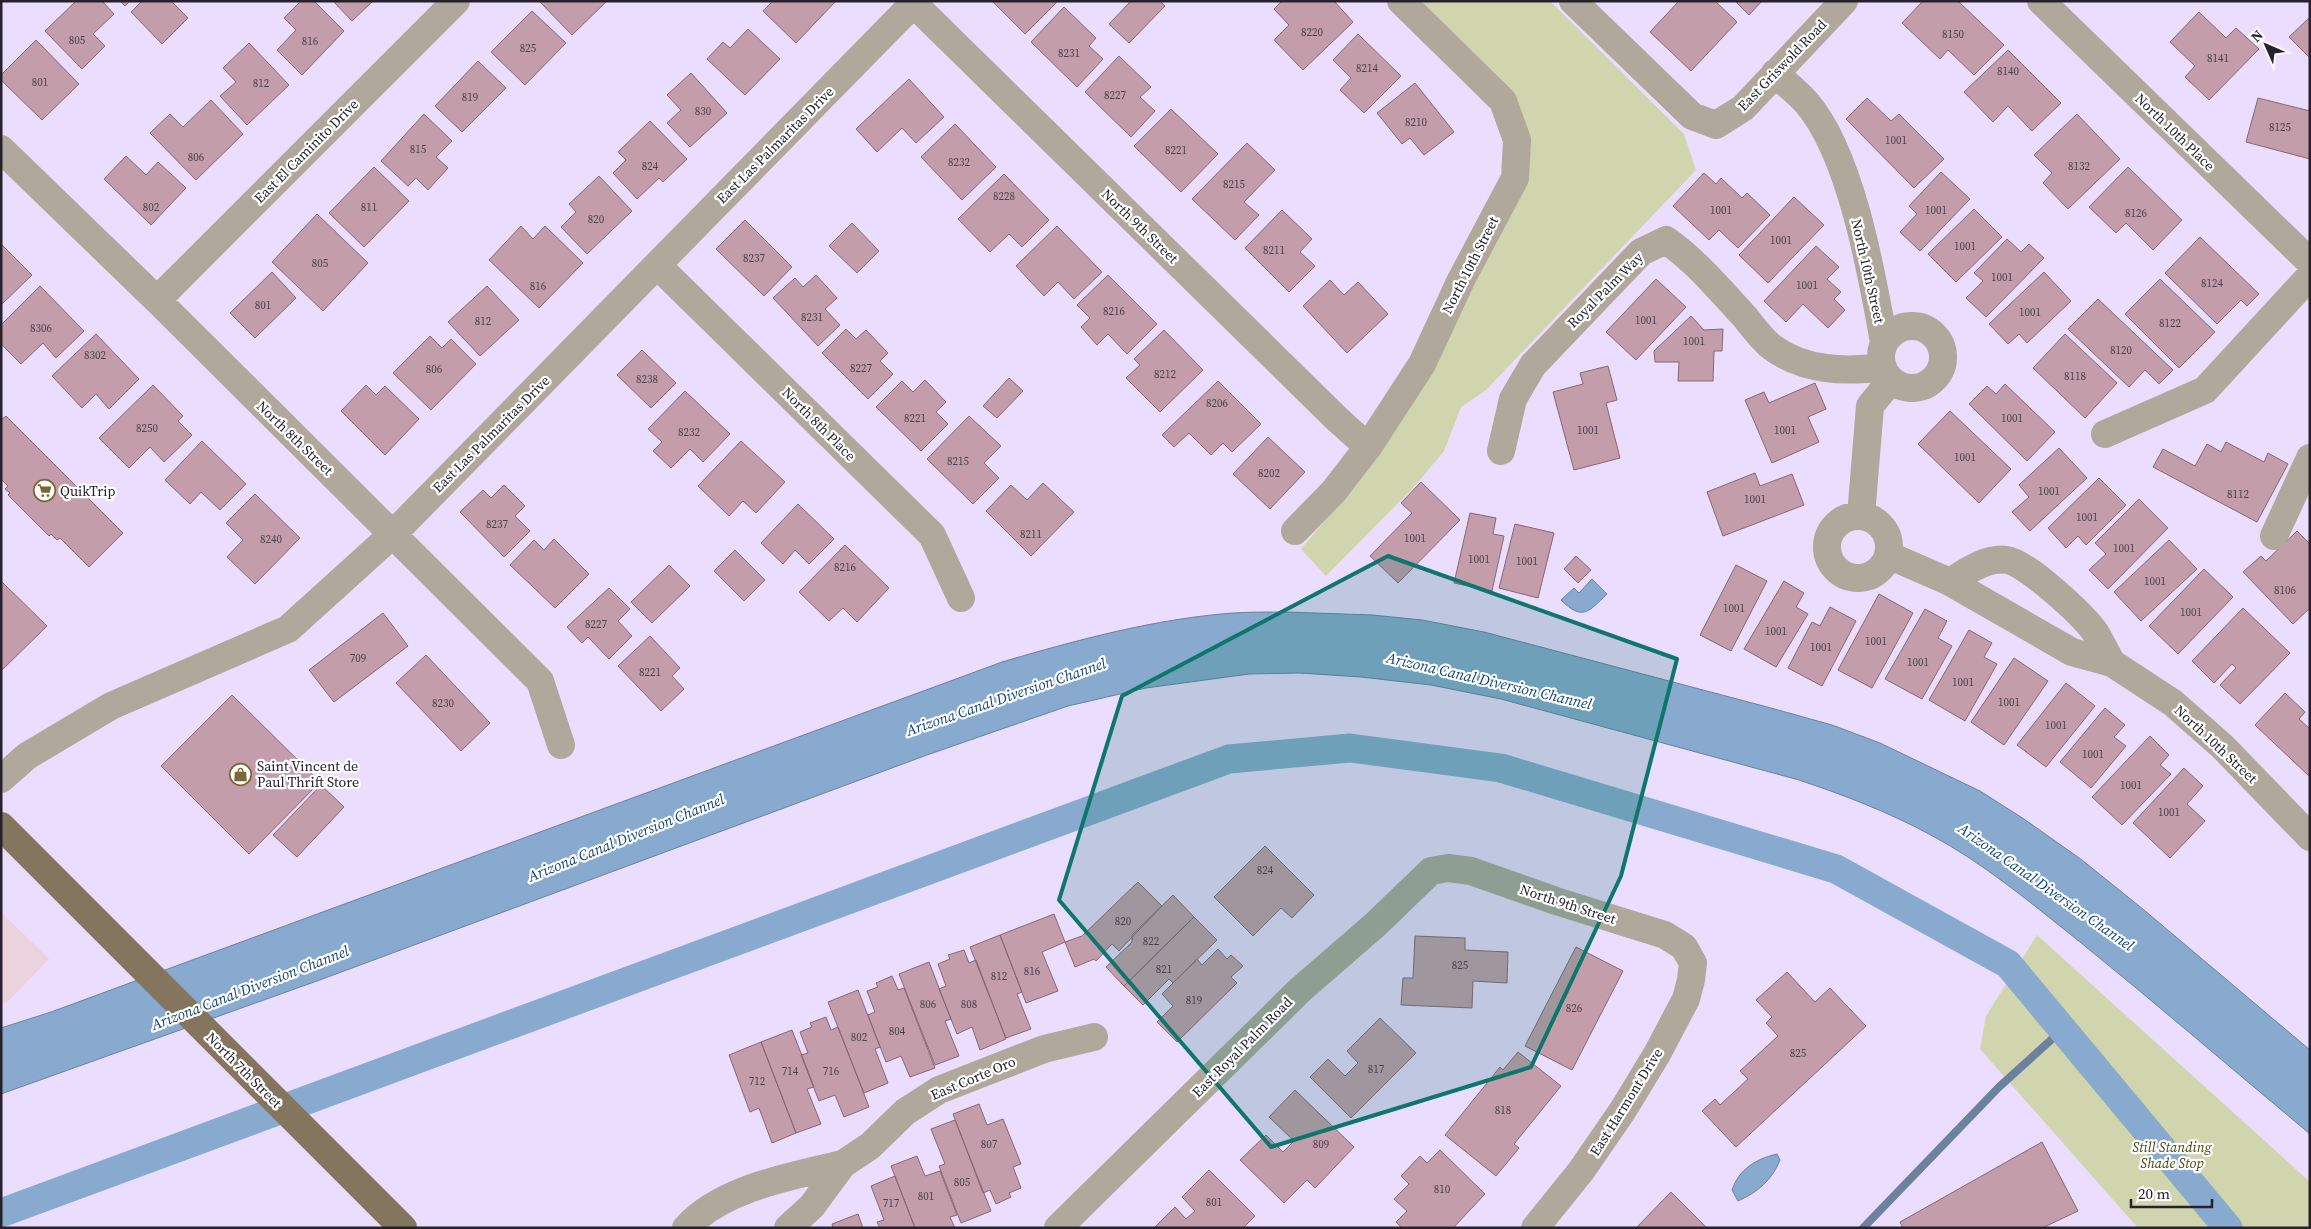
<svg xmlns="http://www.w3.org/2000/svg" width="2311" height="1229" viewBox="0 0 2311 1229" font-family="'Source Serif 4',serif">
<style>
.industrial{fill:#ebd2dc}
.green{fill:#d0d5ad}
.water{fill:#88aace;stroke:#6b819e}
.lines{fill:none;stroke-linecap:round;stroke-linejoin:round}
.stream{stroke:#6b819e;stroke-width:8}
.canal{stroke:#88aace;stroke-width:29}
.building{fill:#c39eaa;stroke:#886672}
.street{stroke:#b0a89b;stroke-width:28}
.primary{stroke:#84765e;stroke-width:28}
.marked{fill:#0f766e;fill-opacity:0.2;stroke:#0f766e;stroke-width:4;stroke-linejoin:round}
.labels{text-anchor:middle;stroke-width:4.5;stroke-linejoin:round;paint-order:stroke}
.number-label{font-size:11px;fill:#4d404c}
.street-label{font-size:14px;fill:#26212d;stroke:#fff}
.poi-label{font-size:14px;fill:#26212d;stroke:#fff;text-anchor:start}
.park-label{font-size:14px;font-style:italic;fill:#454810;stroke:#fff}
.water-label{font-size:15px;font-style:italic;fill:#114573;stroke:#fff}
</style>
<rect width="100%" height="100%" fill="#ebddfd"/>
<path class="industrial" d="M2,913L49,959L5,1004L1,1000Z"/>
<path class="green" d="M1419,1H1550L1684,134L1696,170L1486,390L1461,407L1444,451L1413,488L1326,576L1301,549L1376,459L1433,370L1530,139Z
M2037,935L2310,1182V1228H2138L1980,1049L1986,1016Z"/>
<path class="water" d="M1592,579L1607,594C1589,611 1583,622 1561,600L1574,588L1579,593Z
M1286,612L1372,615L1422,620L1484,632L1771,708L1832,725L1880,743L1980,791L2024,819L2082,860L2144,910L2310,1050V1134C2233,1070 2158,1005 2080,942C2032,904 1984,863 1929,834C1888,812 1844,795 1799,780L1501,699L1431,685L1361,677L1300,673L1249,674L1146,688L1068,706L927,755L317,981L1,1094V1028L51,1012L1002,662C1077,640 1154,619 1233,613C1250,612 1268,612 1286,612Z
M1777,1154L1780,1160C1772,1180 1758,1192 1738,1201L1732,1190C1739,1169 1756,1159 1777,1154Z"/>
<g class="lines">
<path class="stream" d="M1863,1228L1999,1087L2063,1029"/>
<path class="canal" d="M1,1213L1229,759L1350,748L1501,768L1836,869L2008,964L2228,1228"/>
</g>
<path class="building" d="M76,1H102L114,14L93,34L105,46L82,69L45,31Z
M120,1H130L125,6Z
M142,1H171L188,18L162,44L131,12Z
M301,1H314L344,31L302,75L277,50L296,30L284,18Z
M333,1H373L352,21Z
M539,1H607L572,35Z
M773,1H836L796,43L763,11Z
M992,1H1058L1025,34Z
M1131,1H1160L1165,6L1129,43L1109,24Z
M1282,1H1334L1353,22L1303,70L1274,40L1289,25L1274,9Z
M1679,1H1715L1737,22L1691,71L1650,32Z
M1735,1H1762L1749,15Z
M1923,1H1958L2004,45L1974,75L1948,50L1940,59L1902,23Z
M1064,7L1096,38L1089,46L1103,59L1077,87L1031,42Z
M532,11L566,43L525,85L491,52Z
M2199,12L2226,38L2236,28L2259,49L2209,100L2185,77L2195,66L2170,42Z
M2310,17V58L2289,37Z
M748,29L780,59L745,95L707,59L723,42L730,48Z
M1358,34L1401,76L1364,113L1340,90L1351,78L1333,60Z
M36,40L79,84L42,120L1,80V75Z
M249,43L289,85L247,125L220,96L236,82L223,68Z
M2008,50L2061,103L2032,131L2008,106L1993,122L1964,92Z
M1119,56L1151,87L1140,97L1155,111L1131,137L1085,92Z
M478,61L506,88L462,132L435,106Z
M691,73L727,113L690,147L667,123L681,110L667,95Z
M909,79L944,117L916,143L902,128L877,152L856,129Z
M1415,83L1454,132L1424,155L1410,138L1402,144L1377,113Z
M1867,98L1891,121L1899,114L1944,159L1914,188L1846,119Z
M2258,98L2310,111V159L2246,142Z
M211,100L243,134L196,180L150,133L170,114L183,127Z
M1171,109L1218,154L1181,192L1134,146Z
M424,114L452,141L436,157L448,168L428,190L416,178L408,186L381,161Z
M2077,114L2120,159L2068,209L2043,183L2052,173L2034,155Z
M650,121L687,159L663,182L659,178L637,199L613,173L626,160L618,152Z
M955,124L996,167L962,200L921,157Z
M1247,143L1275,170L1244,202L1259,215L1235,240L1192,199Z
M126,156L146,175L158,162L186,188L151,225L104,179Z
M374,167L409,201L364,247L329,213Z
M2128,167L2182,220L2153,250L2126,223L2116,233L2089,207Z
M1941,172L1970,199L1920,251L1900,232L1917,214L1909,206Z
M1704,173L1716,184L1721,178L1742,198L1747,193L1770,215L1738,248L1719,230L1709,240L1673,206Z
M1004,174L1049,220L1022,247L1009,234L990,252L958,219Z
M599,176L632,211L587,254L561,227L576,212L569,204Z
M1794,197L1824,225L1768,283L1739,255Z
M1974,209L2002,237L1956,282L1928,254Z
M1282,210L1312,239L1300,252L1315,266L1289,292L1245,248Z
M317,214L368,263L323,311L272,262Z
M745,220L792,267L764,296L716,249Z
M852,223L879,251L857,273L829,246Z
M521,226L533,239L545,226L583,263L539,308L489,260Z
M1057,226L1102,272L1074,299L1058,282L1044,296L1016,266Z
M2200,237L2259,294L2247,306L2241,300L2217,324L2165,273Z
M2007,239L2021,252L2029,244L2044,258L1986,317L1966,298L1983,281L1974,273Z
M1,244L32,275L1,305Z
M1816,246L1839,267L1827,279L1841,292L1834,299L1845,310L1828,328L1803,304L1786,322L1764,301Z
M272,272L296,298L255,338L230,313Z
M2044,272L2071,301L2027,343L2019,334L2008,344L1989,324Z
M816,275L837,298L825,309L840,325L818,346L773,298L795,278L803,287Z
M1108,275L1157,324L1127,354L1108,334L1097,345L1081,327L1090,318L1077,305Z
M1656,279L1686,307L1636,360L1606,332Z
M2160,279L2215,332L2179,368L2125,314Z
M1330,280L1344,295L1358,282L1388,314L1347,353L1303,306Z
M40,286L84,331L56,358L43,343L21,364L1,344V325Z
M487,286L519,320L480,356L448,322Z
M2098,299L2173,370L2159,384L2145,370L2129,387L2068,329Z
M1691,316L1704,330L1723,329L1722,351H1714L1713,381H1678L1679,362H1655L1654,351Z
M846,329L856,339L866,330L888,353L880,361L893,374L868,399L822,353Z
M1164,330L1203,370L1160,412L1126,378L1140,365L1134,359Z
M96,334L139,379L109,409L96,394L82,408L52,376Z
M2065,334L2117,383L2085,418L2033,368Z
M430,336L442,348L451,339L476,364L431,410L393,373Z
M642,350L676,383L651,408L617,375Z
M1608,366L1617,400L1606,403L1620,458L1574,470L1553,392L1583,384L1580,373Z
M1009,378L1023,391L997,418L983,406Z
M925,380L946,402L936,412L948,424L921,451L876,407L902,381L913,392Z
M1218,381L1261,424L1232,452L1223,443L1211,455L1189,433L1174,447L1162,435Z
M1815,383L1826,409L1808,417L1819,442L1772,463L1745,400L1764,392L1769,403Z
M2005,384L2055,432L2027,461L1969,404L1987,386L1996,394Z
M153,385L183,416L178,421L192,435L164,462L150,447L129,468L99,438Z
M366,385L376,395L385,386L419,419L385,455L341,411Z
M685,391L730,434L703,462L690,449L671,468L653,451L662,442L648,429Z
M1950,411L2011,469L1979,503L1918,444Z
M6,416L123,533L89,567L60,538L57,540L51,534L49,536L8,495L10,493L5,489L8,486L1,479V420Z
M969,416L1001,446L984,463L999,478L973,504L927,459Z
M1268,437L1305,472L1270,509L1233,474Z
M202,441L246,484L220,510L201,492L190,504L165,480Z
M741,441L785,482L756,513L743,501L729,516L698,486Z
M2226,442L2264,462L2268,453L2288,464L2257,522L2153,467L2163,449L2195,466L2207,444L2221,452Z
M2059,448L2087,478L2030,531L2012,512L2029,497L2019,485Z
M1755,473L1760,486L1792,474L1804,505L1723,536L1707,492Z
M2099,478L2126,505L2086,545L2078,536L2066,548L2048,528Z
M1421,482L1460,520L1398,583L1370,556L1412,513L1401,503Z
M1043,483L1074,512L1031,556L986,511L1011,485L1027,500Z
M504,485L525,506L515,516L530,531L504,557L460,512L483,490L491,498Z
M255,494L300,538L255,584L227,557L243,540L226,523Z
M2139,499L2168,528L2108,589L2089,570L2106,554L2095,543Z
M798,504L834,539L809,564L795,550L783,564L761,543Z
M1470,513L1496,518L1493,534L1504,536L1492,591L1454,583Z
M1515,524L1554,533L1538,598L1499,588Z
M2297,531L2310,544V608L2293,624L2243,572L2261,556L2266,561Z
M554,539L589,574L555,608L510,565L534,540L544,550Z
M2169,540L2197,569L2141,621L2114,592Z
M845,545L889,588L857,622L843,608L829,621L799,592Z
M735,550L765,580L744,601L714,571Z
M1576,556L1591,570L1578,583L1564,569Z
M669,565L690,586L652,623L631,602Z
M1736,565L1767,581L1731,651L1700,635Z
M2204,569L2233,597L2178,654L2149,626Z
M1,581L47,626L1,671Z
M1784,581L1804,593L1796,607L1808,614L1776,667L1744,649Z
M609,588L630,609L618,621L632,636L609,659L588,637L582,643L567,627Z
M1879,594L1913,613L1872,688L1838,670Z
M1830,607L1856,621L1822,686L1788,668L1812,622L1820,626Z
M2243,608L2290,653L2240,704L2220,685L2236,668L2232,664L2214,683L2192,661Z
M1925,609L1947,621L1938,638L1952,646L1922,699L1885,679Z
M383,613L408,646L334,702L309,670Z
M1969,630L1992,643L1984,657L1997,664L1965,721L1929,700Z
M650,636L680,668L672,676L684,689L661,711L618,666Z
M426,655L490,723L461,751L396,683Z
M2014,658L2048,681L2004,745L1971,722Z
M2066,683L2095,706L2046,767L2017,745Z
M2285,693L2305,712L2299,719L2310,729V777L2255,725Z
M232,695L320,782L249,854L161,766Z
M2105,708L2125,725L2114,737L2126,746L2091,788L2060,762Z
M2150,736L2169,755L2160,765L2171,774L2122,825L2092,797Z
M2184,768L2203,786L2187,804L2205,821L2170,858L2133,823Z
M321,785L344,807L297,857L273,835Z
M1265,846L1314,895L1292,918L1281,908L1253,936L1214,897Z
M1138,882L1162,906L1119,951L1112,944L1096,961L1094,959L1075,967L1065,942L1082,936Z
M1173,895L1194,917L1124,986L1106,967L1132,942V935Z
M1054,914L1065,942L1042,952L1058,991L1026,1003L1000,935Z
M1194,917L1217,940L1173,983L1169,979L1143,1005L1124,986Z
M1000,935L1022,992L1017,994L1031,1029L1006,1038L970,947Z
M1415,936L1465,938V950L1508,952L1507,983L1473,981L1472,1008L1401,1005L1403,978H1413Z
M1576,947L1623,971L1572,1070L1525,1046Z
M1218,949L1227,959L1231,955L1243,966L1231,977L1237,983L1177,1042L1157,1022L1173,1006L1162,994L1197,959L1202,965Z
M964,950L969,963L976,960L1006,1039L980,1050L972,1027L957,1034L939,989L946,986L938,964L950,959L948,955Z
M929,962L951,1019L945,1021L959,1056L935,1065L899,974Z
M1787,972L1815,1002L1830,988L1866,1026L1736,1147L1702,1111L1715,1099L1720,1105L1748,1079L1740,1071L1778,1036L1766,1023L1772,1017L1756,1000Z
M892,976L898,990L904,988L935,1068L910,1077L901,1056L886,1062L868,1015L875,1012L867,991L878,987L876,983Z
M858,990L880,1047L875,1049L888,1083L864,1093L828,1002Z
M826,1017L831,1030L838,1027L869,1107L844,1117L835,1095L819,1101L801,1055L808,1053L800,1032L812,1027L810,1023Z
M1380,1018L1416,1053L1351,1118L1310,1077L1328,1059L1345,1076L1358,1063L1347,1051Z
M792,1030L814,1087L807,1089L821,1124L796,1133L761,1042Z
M761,1042L796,1133L772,1143L759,1108L750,1112L729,1055Z
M1518,1052L1561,1086L1514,1144L1519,1148L1496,1176L1445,1135L1500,1067L1503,1070Z
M1295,1090L1354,1147L1315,1188L1307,1180L1284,1203L1240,1160L1266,1135L1283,1152L1294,1141L1269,1117Z
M979,1104L987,1125L1003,1119L1021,1164L1013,1167L1021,1188L1009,1193L1011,1197L996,1204L990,1190L983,1193L953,1114Z
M955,1120L991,1211L961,1223L939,1166L945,1164L931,1129Z
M2042,1142L2078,1211L2042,1228H1903L1900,1222Z
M1440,1150L1485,1194L1453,1228H1402L1396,1222L1407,1211L1394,1199L1409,1184L1401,1176L1420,1156L1427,1163Z
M917,1156L925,1176L940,1171L957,1215L950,1217L955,1228H915L891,1166Z
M1209,1170L1255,1216L1243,1228H1154L1175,1207L1186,1219L1195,1211L1182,1197Z
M895,1176L915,1228H880L877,1222L884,1220L871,1186Z
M1671,1192L1707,1228H1636Z
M858,1214L863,1228H833L832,1224Z"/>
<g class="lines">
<path class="street" d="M1573,1L1692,116L1716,125L1743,108L1844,1
M2041,1L2310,262
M914,4L1336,418L1368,447
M1775,73C1785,83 1797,92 1806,102C1851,153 1872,275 1884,342
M1,149L157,300L540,681L561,745
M657,265L932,535L961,598
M157,300L456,1
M1881 357a31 31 0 1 1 62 0a31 31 0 1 1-62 0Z
M2105,434L2205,390L2310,276
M1501,451L1513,399L1533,365L1641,252L1666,240C1697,262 1720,290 1745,317C1753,327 1762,340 1773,348C1805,371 1845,372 1883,367
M1827 547a31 31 0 1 1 62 0a31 31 0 1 1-62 0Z
M1861,516L1870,406L1891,380
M1295,531L1334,491L1368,447L1422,364L1461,280L1515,178L1517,140L1503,101L1401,1
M2274,536L2310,458
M1888,555L1950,582L2072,652L2112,663L2173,703L2223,747L2310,837
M1950,582C1966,572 1986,557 2007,560C2027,563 2083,615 2095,632C2101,642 2106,653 2112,663
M1,779L27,756L111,706L288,629L393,534L916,1
M686,1228C722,1188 792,1176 843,1164
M788,1228L812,1206L843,1164L870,1146L905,1112L939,1090L1044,1049L1094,1037
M1058,1228L1300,990L1376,924L1431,871L1448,868L1471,871L1556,901L1665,935L1684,947L1693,963L1691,980L1686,999L1657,1054L1623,1110L1581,1171L1535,1228"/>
<path class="primary" d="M1,826L403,1228"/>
</g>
<path class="marked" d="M1388,556L1677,659L1621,876L1531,1067L1271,1147L1059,900L1122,696Z"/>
<defs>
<symbol id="supermarket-ring" viewBox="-11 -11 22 22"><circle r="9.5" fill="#fff" stroke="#7b6635" stroke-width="1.5"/><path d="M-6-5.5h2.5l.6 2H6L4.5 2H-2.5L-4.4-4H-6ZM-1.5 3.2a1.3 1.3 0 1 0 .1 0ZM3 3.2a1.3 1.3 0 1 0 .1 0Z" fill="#7b6635"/></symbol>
<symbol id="shop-ring" viewBox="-11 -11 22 22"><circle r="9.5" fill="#fff" stroke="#7b6635" stroke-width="1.5"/><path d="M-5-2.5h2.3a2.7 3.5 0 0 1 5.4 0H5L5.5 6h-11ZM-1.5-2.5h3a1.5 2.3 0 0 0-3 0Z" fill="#7b6635"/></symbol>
</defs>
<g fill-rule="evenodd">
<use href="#supermarket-ring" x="32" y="478" width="25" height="25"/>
<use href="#shop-ring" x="228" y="762" width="25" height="25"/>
</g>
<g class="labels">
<g class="number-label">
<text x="1312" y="36">8220</text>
<text x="1953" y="38">8150</text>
<text x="77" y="44">805</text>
<text x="310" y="45">816</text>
<text x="528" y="52">825</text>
<text x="1069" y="57">8231</text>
<text x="2218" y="62">8141</text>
<text x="1367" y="72">8214</text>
<text x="2008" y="75">8140</text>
<text x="40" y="86">801</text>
<text x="261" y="87">812</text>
<text x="1115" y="99">8227</text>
<text x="470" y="101">819</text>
<text x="703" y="115">830</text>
<text x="1416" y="126">8210</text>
<text x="2280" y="131">8125</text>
<text x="1896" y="144">1001</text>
<text x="418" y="153">815</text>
<text x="1176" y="154">8221</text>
<text x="196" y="161">806</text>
<text x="959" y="166">8232</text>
<text x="650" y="170">824</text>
<text x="2079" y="170">8132</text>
<text x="1234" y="188">8215</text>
<text x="1004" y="200">8228</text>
<text x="151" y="211">802</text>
<text x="369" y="211">811</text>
<text x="1721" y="214">1001</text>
<text x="1936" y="214">1001</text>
<text x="2136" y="217">8126</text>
<text x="596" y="223">820</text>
<text x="1781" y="244">1001</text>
<text x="1965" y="250">1001</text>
<text x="1274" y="254">8211</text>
<text x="754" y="262">8237</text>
<text x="320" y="267">805</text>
<text x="2002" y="281">1001</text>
<text x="2212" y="287">8124</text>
<text x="1807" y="289">1001</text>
<text x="538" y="290">816</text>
<text x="263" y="309">801</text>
<text x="1114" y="315">8216</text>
<text x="2030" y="316">1001</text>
<text x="812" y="321">8231</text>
<text x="1646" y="324">1001</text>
<text x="483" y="325">812</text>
<text x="2170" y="327">8122</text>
<text x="41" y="332">8306</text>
<text x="1694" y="345">1001</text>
<text x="2121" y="354">8120</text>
<text x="95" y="359">8302</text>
<text x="861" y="372">8227</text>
<text x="434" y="373">806</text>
<text x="1165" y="378">8212</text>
<text x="2075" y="380">8118</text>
<text x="647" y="383">8238</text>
<text x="1217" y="407">8206</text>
<text x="915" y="422">8221</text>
<text x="2012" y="422">1001</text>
<text x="147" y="432">8250</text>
<text x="1588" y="434">1001</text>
<text x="1785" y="434">1001</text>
<text x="689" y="436">8232</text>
<text x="1965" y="461">1001</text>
<text x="958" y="465">8215</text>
<text x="1269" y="477">8202</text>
<text x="2049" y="495">1001</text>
<text x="2238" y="498">8112</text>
<text x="1755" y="503">1001</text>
<text x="2087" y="521">1001</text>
<text x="497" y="528">8237</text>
<text x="1031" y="538">8211</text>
<text x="1415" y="542">1001</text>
<text x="271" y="543">8240</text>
<text x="2124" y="552">1001</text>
<text x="1479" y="563">1001</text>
<text x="1527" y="565">1001</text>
<text x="845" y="571">8216</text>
<text x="2155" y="585">1001</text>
<text x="2285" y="594">8106</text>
<text x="1734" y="612">1001</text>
<text x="2191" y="616">1001</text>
<text x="596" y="628">8227</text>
<text x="1776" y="635">1001</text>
<text x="1876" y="645">1001</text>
<text x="1821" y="651">1001</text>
<text x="358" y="662">709</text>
<text x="1918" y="666">1001</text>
<text x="650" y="676">8221</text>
<text x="1963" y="686">1001</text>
<text x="2009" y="706">1001</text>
<text x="443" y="707">8230</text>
<text x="2056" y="729">1001</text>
<text x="2093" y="758">1001</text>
<text x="2131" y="789">1001</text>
<text x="2169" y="816">1001</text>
<text x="1265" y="874">824</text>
<text x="1123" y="925">820</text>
<text x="1151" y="945">822</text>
<text x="1460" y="969">825</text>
<text x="1164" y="973">821</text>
<text x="1032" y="975">816</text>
<text x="999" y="980">812</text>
<text x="1194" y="1004">819</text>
<text x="928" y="1008">806</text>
<text x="969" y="1008">808</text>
<text x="1574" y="1012">826</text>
<text x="897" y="1035">804</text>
<text x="859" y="1041">802</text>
<text x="1798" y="1057">825</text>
<text x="1376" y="1073">817</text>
<text x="790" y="1075">714</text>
<text x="831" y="1075">716</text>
<text x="757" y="1085">712</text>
<text x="1503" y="1114">818</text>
<text x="989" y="1148">807</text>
<text x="1321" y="1148">809</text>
<text x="962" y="1186">805</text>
<text x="1442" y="1193">810</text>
<text x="926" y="1200">801</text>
<text x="1214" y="1206">801</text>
<text x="891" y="1207">717</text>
</g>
<g class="street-label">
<text transform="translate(1782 65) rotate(-46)" y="5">East Griswold Road</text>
<text transform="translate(2175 132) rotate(44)" y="5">North 10th Place</text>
<text transform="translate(775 145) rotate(-45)" y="5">East Las Palmaritas Drive</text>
<text transform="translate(306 151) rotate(-45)" y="5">East El Caminito Drive</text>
<text transform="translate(1140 226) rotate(44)" y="5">North 9th Street</text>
<text transform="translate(1470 265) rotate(-63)" y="5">North 10th Street</text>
<text transform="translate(1868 271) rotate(77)" y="5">North 10th Street</text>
<text transform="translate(1605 290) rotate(-45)" y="5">Royal Palm Way</text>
<text transform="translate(819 424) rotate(45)" y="5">North 8th Place</text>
<text transform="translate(491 434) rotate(-45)" y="5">East Las Palmaritas Drive</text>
<text transform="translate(295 438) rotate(44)" y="5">North 8th Street</text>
<text transform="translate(2216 744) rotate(43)" y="5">North 10th Street</text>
<text transform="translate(1568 904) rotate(18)" y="5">North 9th Street</text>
<text transform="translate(1242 1047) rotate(-45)" y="5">East Royal Palm Road</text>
<text transform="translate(244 1070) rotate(45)" y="5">North 7th Street</text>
<text transform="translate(973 1078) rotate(-23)" y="5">East Corte Oro</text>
<text transform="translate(1626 1102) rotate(-58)" y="5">East Harmont Drive</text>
</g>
<g class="poi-label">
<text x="60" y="496">QuikTrip</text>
<text x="257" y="771">Saint Vincent de<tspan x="257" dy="16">Paul Thrift Store</tspan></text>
</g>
<g class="park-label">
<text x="2172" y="1152">Still Standing<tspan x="2172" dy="16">Shade Stop</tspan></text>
</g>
<g class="water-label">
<text transform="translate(1489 681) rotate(13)" y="5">Arizona Canal Diversion Channel</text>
<text transform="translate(1006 697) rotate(-19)" y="5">Arizona Canal Diversion Channel</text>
<text transform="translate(626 838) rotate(-22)" y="5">Arizona Canal Diversion Channel</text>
<text transform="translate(2046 887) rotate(35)" y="5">Arizona Canal Diversion Channel</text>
<text transform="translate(250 988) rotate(-21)" y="5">Arizona Canal Diversion Channel</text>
</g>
</g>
<rect width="2311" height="1229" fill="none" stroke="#26212d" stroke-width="5"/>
<g transform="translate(2266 45) rotate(315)" stroke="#ffffff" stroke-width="4" paint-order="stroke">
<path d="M0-4L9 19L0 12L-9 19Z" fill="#26212d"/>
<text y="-8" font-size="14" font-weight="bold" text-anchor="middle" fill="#26212d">N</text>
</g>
<path d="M2131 1199v8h81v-8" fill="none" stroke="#26212d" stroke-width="2.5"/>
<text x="2138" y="1199" font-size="15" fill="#26212d" stroke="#ffffff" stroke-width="4" paint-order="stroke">20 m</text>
</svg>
